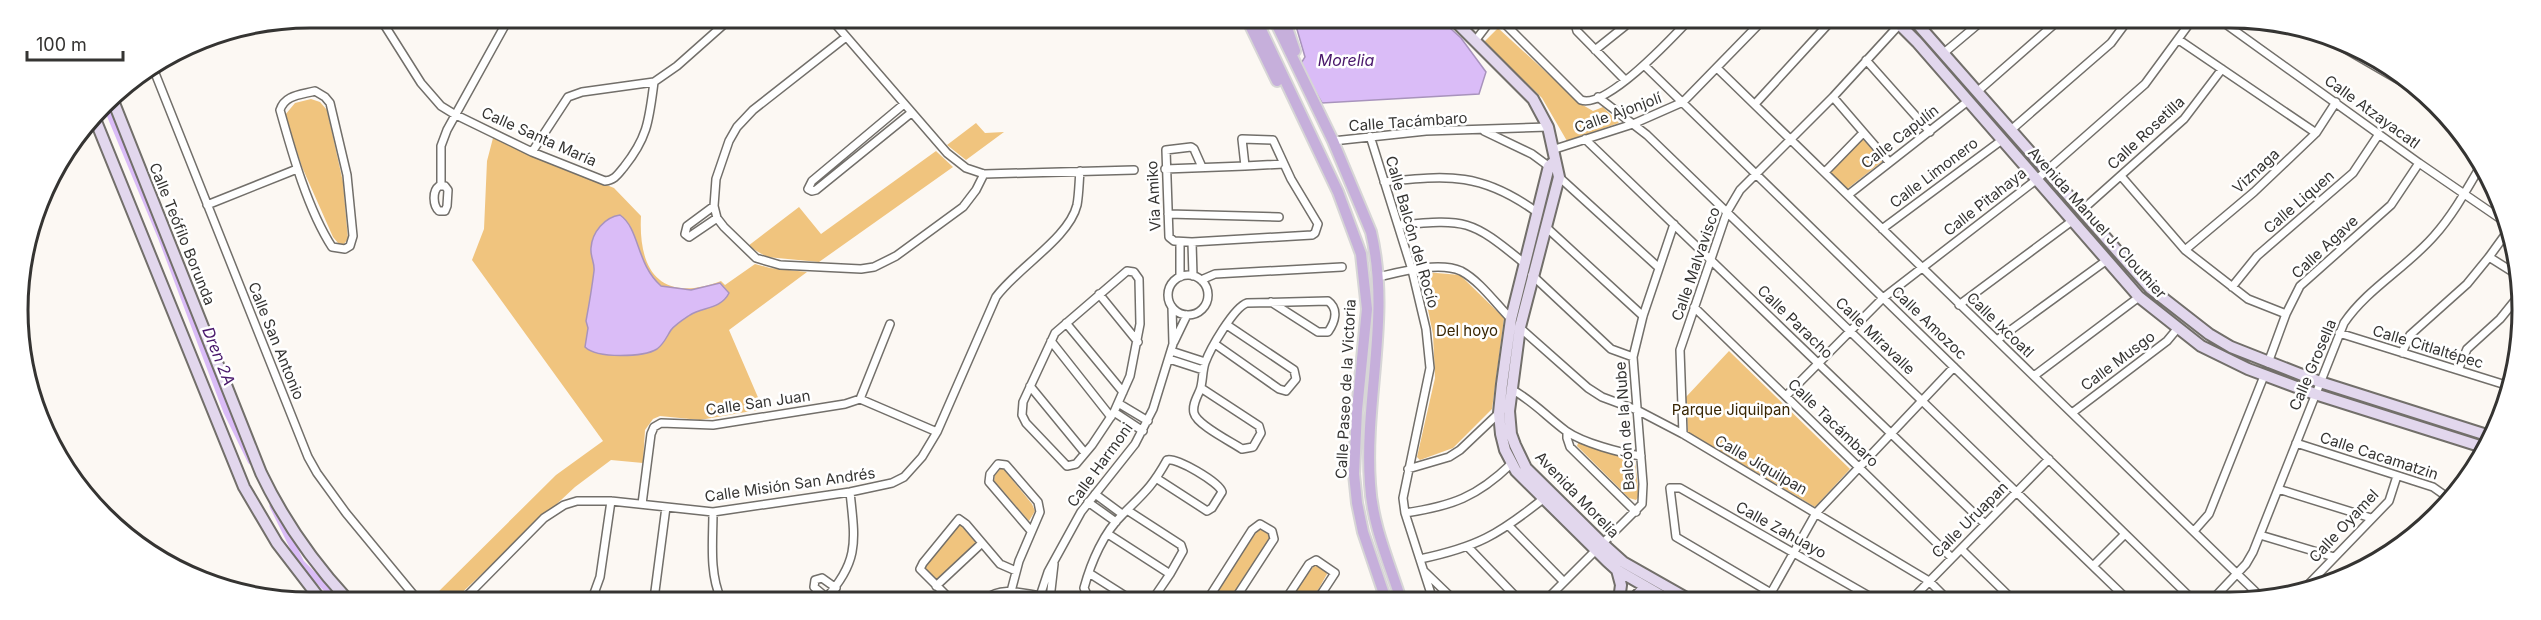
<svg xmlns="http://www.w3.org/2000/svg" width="2541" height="620" viewBox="0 0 2541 620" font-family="Inter,sans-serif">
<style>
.green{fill:#f0c47e}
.water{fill:#dabcf7;stroke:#a893bc;stroke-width:1.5}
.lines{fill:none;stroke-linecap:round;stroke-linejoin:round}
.canal{stroke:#dabcf7;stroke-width:7}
.minor-casing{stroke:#726f6a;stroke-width:10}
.secondary-casing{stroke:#726f6a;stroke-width:14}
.primary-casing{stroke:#d7d6d6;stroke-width:14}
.minor{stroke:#fff;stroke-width:7}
.secondary{stroke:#e2d7ed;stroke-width:10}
.primary{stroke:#c6afdb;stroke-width:10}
.labels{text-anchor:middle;stroke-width:5;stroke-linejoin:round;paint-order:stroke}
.street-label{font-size:15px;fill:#353432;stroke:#fff}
.park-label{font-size:15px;fill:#392603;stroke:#fff}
.water-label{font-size:16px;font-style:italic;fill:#49176b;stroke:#fff}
.rim{fill:none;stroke:#353432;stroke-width:3}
</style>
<rect width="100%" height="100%" fill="#fcf8f3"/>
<path class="green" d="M1498,28L1581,104L1593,111L1603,107L1619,123L1567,141L1542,98L1484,42Z
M311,99L320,102L327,110L343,182L348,239L343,245L338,243L333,237L302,167L285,115L295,103Z
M976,123L985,133L1004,132L966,160L947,145Z
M493,138L614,188L641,216C638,274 663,303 721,281L725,285L755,264L770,268L807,272L729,330L763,409L700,420L660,416L653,419L645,430L643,463L611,460L575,487L455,599H431L556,475L603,441L472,260L484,229L487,161Z
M1862,138L1883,161L1847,189L1829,171Z
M936,151L953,167L819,262L767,257L748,246L799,207L821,234Z
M1425,272L1460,275L1504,318L1492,409L1453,448L1420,460L1417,457L1435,378L1433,334L1421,276Z
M1729,351L1850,469L1815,507L1688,432L1686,397Z
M1579,440L1635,461L1639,496L1636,500L1629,498L1577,446Z
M1002,467L1032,504L1035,511L1029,521L994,481L995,475Z
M960,524L976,543L937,579H933L925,570L926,565Z
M1260,527L1269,533L1270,538L1230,599H1211Z
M1316,563L1325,568L1327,574L1313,599H1290Z"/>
<path class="water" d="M1294,19H1440L1461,38L1486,72L1479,94L1322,103L1300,65L1305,57Z
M620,215C640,229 636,264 661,286L691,290L720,283L729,293C721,309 703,307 690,315C684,319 676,324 671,330C667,336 664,344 657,349C644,357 597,359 585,347L588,328L586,321C589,305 592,287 594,271C595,263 590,256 591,248C592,232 605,217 620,215Z"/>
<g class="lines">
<path class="canal" d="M106,105L162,239L227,412L251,461
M273,506L301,563L337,599"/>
<defs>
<path id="minor" d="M380,18L421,83L441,106L454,114L532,152L605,181C615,180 618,174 624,167C648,137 649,120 654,82
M516,18H530
M831,19L947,153L966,168L984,174L1134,170
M1501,20L1581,100C1606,109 1672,38 1689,20
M1574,20L1577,31L1625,80
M2220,20L2419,163L2508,224
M846,37L753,110L737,127L729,141L716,179L714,206L717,218L724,227L756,258L780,265L861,269L874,267L896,256L963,207L976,190L984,174
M2179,40L2316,133
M1475,41L1491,20
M193,43L204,39
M2335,43L2411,87
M1595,50L1625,26L1627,20
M1945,52L1983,20
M1866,60L1930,132
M1645,66L2193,600
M153,68L308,457L317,473L346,513L417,599
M1717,68L2264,600
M315,91L325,97L330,103L347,175L353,236L350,246L345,249L332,247C308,210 292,153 280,110C285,95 300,95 315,91Z
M1978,91L2059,20
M1598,97L1647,135L2128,600
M1833,97L1889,162
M904,104L812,181L808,189L812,191L816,190L911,113
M1755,104L1832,20
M2011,130L2111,43L2128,20
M1484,131L1532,154L1551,168
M1370,136L1412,270L1426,329L1430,368L1403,498L1405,513L1433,600
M1585,139L1985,524
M1333,141L1426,131L1548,127
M1555,149L1633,124L1683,102L1763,20
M532,152L568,97L582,92L654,82L677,66L730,19
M1202,167L1194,149L1191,147L1166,150L1169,237L1174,241L1192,242L1312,235L1315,233L1318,224L1291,179L1273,140L1242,139L1245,166L1284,164
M1165,169L1245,166
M1825,172L1863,133
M1558,176L1658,267
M2121,176L2185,250L2248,299L2286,314
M1384,182C1449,175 1482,172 1538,213
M439,186H445L448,190L447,206L445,211H439C433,206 432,191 439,186Z
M441,186V146L447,130L509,18
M1848,195L1968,101
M207,205L297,169
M714,206L687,226L685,234L689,237L717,218
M2081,211L2184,119L2222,69
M1168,214L1279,217
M1398,225C1467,219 1470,219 1524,263
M1546,227L1643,316
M1882,229L2002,140
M1192,242L1193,276
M2185,250L2254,192L2316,133L2336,102
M2489,257L2516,274
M1127,271L1134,272L1139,279L1140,324L1130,376L1114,412L1092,445L1076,464L1067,466L1026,423L1022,415L1023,402L1055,333Z
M1532,275L1611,349L1633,357
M1168 295a20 20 0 1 1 40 0a20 20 0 1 1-40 0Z
M1180,277V243
M1378,277C1400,272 1439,261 1461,271C1480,281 1496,304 1511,319
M1201,280L1215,274L1342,267
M2232,287L2257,256L2353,173L2379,134
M1099,294L1138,342
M1959,305L2072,221
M1694,307L1952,558
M1066,323L1123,392
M1519,327L1588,388L1602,397L1637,410L1683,434L1929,581L1948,600
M2339,333L2509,386
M1997,340L2107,260
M1051,341L1111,417
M1174,342L1187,315
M1215,344L1279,389L1286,391L1296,379L1294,370L1227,325
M1171,351L1205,362
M2402,353L2410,335L2467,284L2489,257L2510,228
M1169,359L1203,370
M2268,363L2286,314L2300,286L2391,205L2419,163
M2458,370L2467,349L2500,319L2517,298
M2034,376L2139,297
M2504,384L2512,376
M1030,386L1085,453
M1201,388L1259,426L1261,433L1253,447L1242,449C1230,441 1197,425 1194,413C1192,405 1197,397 1200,390C1203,382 1202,372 1205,363C1210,349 1234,307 1247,303L1328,301C1339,309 1335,322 1328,332H1318L1271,302
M1511,389C1532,400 1547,417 1566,431C1583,443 1621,453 1641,456
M1786,396L1883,298L2036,180L2145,84L2192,20
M860,399L890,324
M1118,403L1148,421
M1114,412L1143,431
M2072,413L2167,341L2177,329
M1567,432V438L1570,447L1636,512
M1683,434L1680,350L1727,212L1740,190L1833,97L1900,24
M2296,443L2433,487L2450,499
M1408,469L1449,457L1460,450L1499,413
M2278,489L2371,518
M1095,494L1122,514
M1088,502L1116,522
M642,504L651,434L654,427L661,423L713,425L845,404L860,399L937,432
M713,512C713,540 709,573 721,599
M1405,513C1452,506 1477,497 1511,464
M1509,526L1564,582
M2194,531L2209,514L2264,376
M1108,534L1170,574L1183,551L1181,545L1127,510
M2260,535L2334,557
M1468,547L1519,600
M1961,549L2013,600
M1420,559C1477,547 1498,535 1543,499
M2093,566L2125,534
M1425,572L1454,600
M1089,573L1130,599
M936,586L982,543
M2304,589L2389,501L2397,476
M827,598L814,587L815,580L822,578L836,588
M464,599L544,518L564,505L577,501H611L713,512L850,492L892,483L904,477L922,457L937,432L996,297C1017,268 1069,238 1077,205C1079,194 1079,182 1080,171
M592,599L600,577L611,501
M654,599L666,507
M825,599C860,561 855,540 850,492
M950,599L920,569L923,563L959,519L966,524L1000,564L1016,571
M986,599C1001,586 1021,593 1040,596
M1009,599L1019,561L1040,512L1038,502L1006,465L998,464L990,474L989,482L1031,531
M1039,599L1048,572L1081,512L1135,444L1153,409L1173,344L1172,307
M1050,599L1054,564
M1089,599L1084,588C1091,562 1104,532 1123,514C1144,493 1152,487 1167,460C1176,457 1219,482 1222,492L1212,508L1207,511L1156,478
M1153,599L1170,574
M1208,599L1252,530L1260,524L1272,531L1274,539L1235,599
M1286,599L1309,564L1316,560L1335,573L1318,599
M1546,600L1642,504L1643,484L1633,357L1643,316L1674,224
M1767,600L1816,513L1954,367
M1783,600L1676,537L1670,488H1680L1876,600
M1911,600L2049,459
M2060,600L2063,596
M2212,600L2246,564L2253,552L2344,323C2367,289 2406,268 2434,236C2452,216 2466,191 2480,167"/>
<path id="secondary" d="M1453,19L1533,99L1548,127L1559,177L1520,327L1509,411L1511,434L1515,445L1526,468L1603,544L1623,562L1690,600
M1895,20L1917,42L2139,297L2201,346L2248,369L2315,394L2486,448
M1914,20L2150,288L2209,334L2231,347L2320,382L2493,437
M112,98L261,473C283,519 313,562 347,599
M95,119L244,487L277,543L320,599
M1555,161L1549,166L1511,319L1502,384L1499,413L1501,434L1505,450L1516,471L1607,561L1617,570L1669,600
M1617,570L1621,585L1619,600
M1633,600L1645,587"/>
<path id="primary" d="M1247,19L1277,81
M1256,19L1338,192L1361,254L1367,309L1357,410L1354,474L1357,503L1363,532L1386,600
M1274,19L1333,141L1371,232C1391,316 1364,399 1370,484C1372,524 1389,562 1401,600
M1284,19L1295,51"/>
</defs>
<use href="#minor" class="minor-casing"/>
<use href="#secondary" class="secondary-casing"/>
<use href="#primary" class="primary-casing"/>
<use href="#minor" class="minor"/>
<use href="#secondary" class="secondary"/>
<use href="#primary" class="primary"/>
</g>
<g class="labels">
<g class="street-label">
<text transform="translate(2372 112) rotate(36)" y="5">Calle Atzayacatl</text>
<text transform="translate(1618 113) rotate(-20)" y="5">Calle Ajonjolí</text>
<text transform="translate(1408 122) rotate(-4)" y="5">Calle Tacámbaro</text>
<text transform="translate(2146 133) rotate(-43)" y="5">Calle Rosetilla</text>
<text transform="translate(539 137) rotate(24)" y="5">Calle Santa María</text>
<text transform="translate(1900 137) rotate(-38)" y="5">Calle Capulín</text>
<text transform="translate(2256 171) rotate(-43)" y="5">Viznaga</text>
<text transform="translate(1934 173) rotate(-37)" y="5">Calle Limonero</text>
<text transform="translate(1154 196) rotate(-93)" y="5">Via Amiko</text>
<text transform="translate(1985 202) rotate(-38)" y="5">Calle Pitahaya</text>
<text transform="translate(2299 202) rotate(-41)" y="5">Calle Liquen</text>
<text transform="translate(2097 223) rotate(48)" y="5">Avenida Manuel J. Clouthier</text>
<text transform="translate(1412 232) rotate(74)" y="5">Calle Balcón del Rocío</text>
<text transform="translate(182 234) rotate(68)" y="5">Calle Teófilo Borunda</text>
<text transform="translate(2325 247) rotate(-43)" y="5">Calle Agave</text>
<text transform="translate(1696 264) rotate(-71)" y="5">Calle Malvavisco</text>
<text transform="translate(1795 322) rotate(44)" y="5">Calle Paracho</text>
<text transform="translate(1929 323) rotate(44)" y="5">Calle Amozoc</text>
<text transform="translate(2000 325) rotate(44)" y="5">Calle Ixcoatl</text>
<text transform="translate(1875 336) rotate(44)" y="5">Calle Miravalle</text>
<text transform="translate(276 341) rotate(68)" y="5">Calle San Antonio</text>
<text transform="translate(2428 347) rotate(17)" y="5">Calle Citlaltépec</text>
<text transform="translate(2118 361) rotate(-37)" y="5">Calle Musgo</text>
<text transform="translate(2313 365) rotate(-67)" y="5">Calle Grosella</text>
<text transform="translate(1346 389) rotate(-87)" y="5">Calle Paseo de la Victoria</text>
<text transform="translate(758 403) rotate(-8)" y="5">Calle San Juan</text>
<text transform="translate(1833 423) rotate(44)" y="5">Calle Tacámbaro</text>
<text transform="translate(1625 426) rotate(-94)" y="5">Balcón de la Nube</text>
<text transform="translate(2379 456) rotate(18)" y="5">Calle Cacamatzin</text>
<text transform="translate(1100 465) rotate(-54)" y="5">Calle Harmoni</text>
<text transform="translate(1761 465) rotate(30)" y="5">Calle Jiquilpan</text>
<text transform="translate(790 485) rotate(-8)" y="5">Calle Misión San Andrés</text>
<text transform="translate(1577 495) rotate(46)" y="5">Avenida Morelia</text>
<text transform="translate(1970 520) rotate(-45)" y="5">Calle Uruapan</text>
<text transform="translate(2344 526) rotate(-47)" y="5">Calle Oyamel</text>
<text transform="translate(1781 530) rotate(29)" y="5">Calle Zahuayo</text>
</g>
<g class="park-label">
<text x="1467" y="336">Del hoyo</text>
<text x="1731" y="415">Parque Jiquilpan</text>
</g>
<g class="water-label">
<text x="1346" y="66">Morelia</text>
<text transform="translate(219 356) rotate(68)" y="6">Dren 2A</text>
</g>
</g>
<path d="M0 0H2541V620H0ZM310 28H2230A282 282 0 0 1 2512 310V310A282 282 0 0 1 2230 592H310A282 282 0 0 1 28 310V310A282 282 0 0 1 310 28Z" fill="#fff" fill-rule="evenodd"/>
<path class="rim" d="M310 28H2230A282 282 0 0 1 2512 310V310A282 282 0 0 1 2230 592H310A282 282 0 0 1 28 310V310A282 282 0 0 1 310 28Z"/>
<path d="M27 51v9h96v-9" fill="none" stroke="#353432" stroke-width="3"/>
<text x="36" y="51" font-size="18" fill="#353432" stroke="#ffffff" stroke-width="4.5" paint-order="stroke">100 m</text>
</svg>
